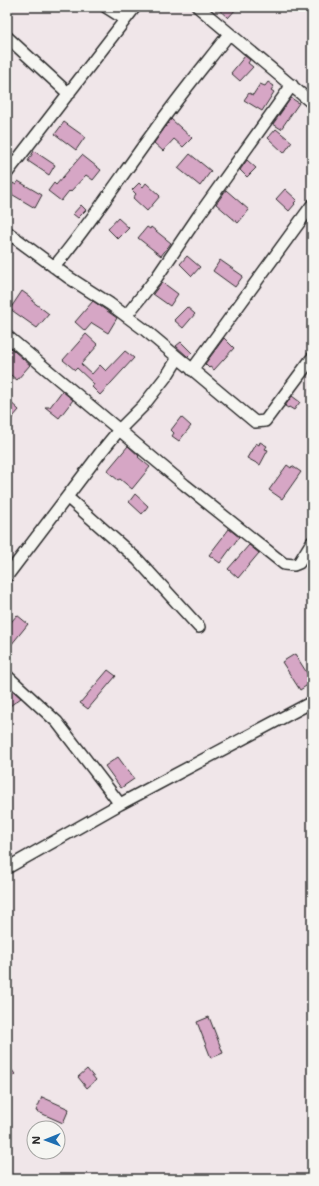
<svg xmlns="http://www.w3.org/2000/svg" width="319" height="1186" viewBox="0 0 319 1186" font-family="'Shantell Sans',sans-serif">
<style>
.building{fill:#d6a6c5;stroke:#2b2b2b}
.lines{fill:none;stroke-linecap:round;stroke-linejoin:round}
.minor-casing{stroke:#2b2b2b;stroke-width:14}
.minor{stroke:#f6f6f2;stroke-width:11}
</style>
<rect width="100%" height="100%" fill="#f0e6e9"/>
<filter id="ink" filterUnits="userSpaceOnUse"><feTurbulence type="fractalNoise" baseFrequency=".025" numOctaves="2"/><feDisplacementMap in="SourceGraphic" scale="8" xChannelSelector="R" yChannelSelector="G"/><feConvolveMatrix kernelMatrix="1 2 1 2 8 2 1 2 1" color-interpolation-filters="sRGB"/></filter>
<g filter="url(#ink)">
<path class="building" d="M216,7H238L228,18Z
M245,56L250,60L248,63L253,67L240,81L231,73Z
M268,82L274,86L271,90L274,92L262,111L244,100L249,93L253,95L260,84L265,86Z
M291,98L299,103L281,129L273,124Z
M171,119L192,138L183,147L174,139L163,151L154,143Z
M64,122L85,137L76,150L55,134Z
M276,129L292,142L284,153L268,138Z
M34,151L55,165L49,175L28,161Z
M190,154L211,171L200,186L178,168Z
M82,155L101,170L93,180L86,175L70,192L69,191L61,201L48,191L54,183L56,185Z
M247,160L256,168L247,177L240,170Z
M18,181L42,195L35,208L8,192L13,183L16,185Z
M139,183L143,187L146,183L160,196L147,211L133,198L136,194L132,190Z
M285,189L297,200L294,203L295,204L289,211L276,199Z
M226,190L249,210L238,223L216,204Z
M81,205L86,210L78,218L73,214Z
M118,218L129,228L118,239L108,229Z
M147,227L150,229L151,227L171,243L161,256L138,238Z
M187,256L200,267L192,276L180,264Z
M220,260L243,276L235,287L213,271Z
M162,282L178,294L170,306L153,294Z
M22,291L33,299L32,301L49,314L37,328L10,309Z
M93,301L117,318L108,333L92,323L85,331L75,322Z
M187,307L195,314L183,328L174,320Z
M86,334L98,345L81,364L92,374L100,365L106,371L125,351L134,358L100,395L92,387L94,384L77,368L75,370L63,360Z
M224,338L234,348L214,370L210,367L209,368L205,364Z
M181,342L192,353L188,357L176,346Z
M7,345L30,365L17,380L7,372Z
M62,391L73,400L59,418L45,407H50Z
M292,396L300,402L294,410L289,407L288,408L285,406Z
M7,399L19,410L7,424Z
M181,417L191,426L179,441L172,436L174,433L171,430Z
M260,442L267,446L265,449L268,450L260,465L247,458L256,443L259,445Z
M128,446L139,456L138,457L150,467L132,489L120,479L118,480L107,471Z
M287,465L291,468L292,466L301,472L282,499L269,490Z
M135,494L148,506L142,514L129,502Z
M229,529L239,537L220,563L209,555Z
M249,545L259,553L238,578L228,569Z
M17,615L28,624L7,650V627Z
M295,654L312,681V682L300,690L282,662Z
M108,670L116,676L88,709L80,703Z
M11,689L21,698L7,708V692Z
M118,757L134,779L121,788L105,766Z
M209,1017L223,1053L211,1058L197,1022Z
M7,1064L15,1074L7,1081Z
M87,1069L96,1080L87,1088L78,1077Z
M42,1097L69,1109L63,1123L36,1111Z"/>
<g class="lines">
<defs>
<path id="minor" d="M106,7L125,19
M198,7L312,103
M7,37L69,94
M7,173L135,7
M7,232L68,277L110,304L145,330L255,422L265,421L312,358
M54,267C91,223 121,176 155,130C178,97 204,66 229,34
M126,316L157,277L199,215L292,85
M7,336L185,485L284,564L294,565L299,563L312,542
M192,370L312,205
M67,497L138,560L199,627
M7,576L101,452L119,430L143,406L168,374L178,358
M7,676L57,722L120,804
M7,868L120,804L312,702"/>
</defs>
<use href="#minor" class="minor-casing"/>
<use href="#minor" class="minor"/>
</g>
</g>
<rect width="319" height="1186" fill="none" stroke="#f6f6f2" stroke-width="24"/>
<rect x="12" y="12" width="295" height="1162" fill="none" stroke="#2b2b2b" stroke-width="1.5" filter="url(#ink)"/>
<g transform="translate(46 1140) rotate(269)"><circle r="19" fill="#f6f6f2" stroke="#a5a5a2"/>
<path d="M0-3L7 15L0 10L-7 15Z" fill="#1f6fb2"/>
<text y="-6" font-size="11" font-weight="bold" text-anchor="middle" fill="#2b2b2b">N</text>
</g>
</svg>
